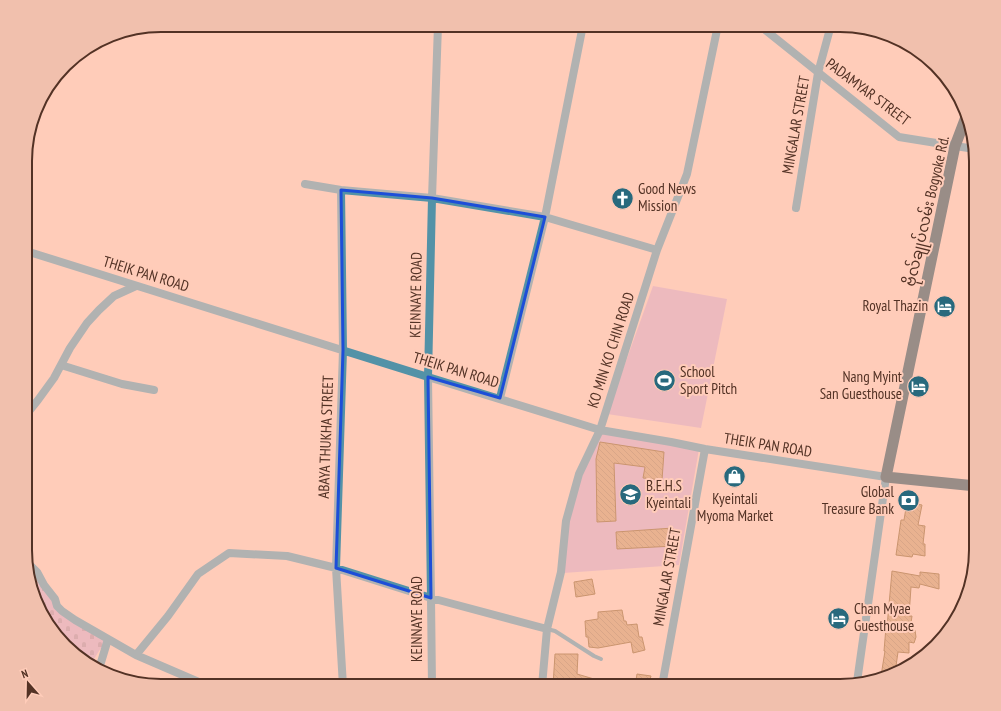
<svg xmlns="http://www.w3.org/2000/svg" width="1001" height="711" viewBox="0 0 1001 711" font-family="'PT Sans Narrow','Noto Sans Myanmar',sans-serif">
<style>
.green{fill:#d8a5c4}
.cemetery{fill:url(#cemetery-stones)}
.building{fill:url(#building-back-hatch);stroke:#8b5214}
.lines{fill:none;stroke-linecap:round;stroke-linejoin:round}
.service{stroke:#5392a7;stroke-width:4}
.minor{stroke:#5392a7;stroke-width:8}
.trunk{stroke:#1e404b;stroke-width:11}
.marked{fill:none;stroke:#1d4ed8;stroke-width:3;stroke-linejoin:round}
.labels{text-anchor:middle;stroke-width:4;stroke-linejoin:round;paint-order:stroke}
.street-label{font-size:15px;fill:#533225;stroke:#ffccb9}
.poi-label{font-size:15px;fill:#533225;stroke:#ffccb9;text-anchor:start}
.rim{fill:none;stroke:#533225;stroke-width:2}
</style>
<defs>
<pattern id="cemetery-stones" width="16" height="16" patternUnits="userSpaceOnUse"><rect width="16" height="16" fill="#d8a5c4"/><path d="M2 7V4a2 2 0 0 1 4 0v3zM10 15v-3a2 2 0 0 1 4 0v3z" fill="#b2879f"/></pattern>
<pattern id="building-back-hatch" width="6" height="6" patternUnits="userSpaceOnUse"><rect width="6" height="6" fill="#ce925e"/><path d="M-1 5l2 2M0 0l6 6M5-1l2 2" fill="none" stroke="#aa784d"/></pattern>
</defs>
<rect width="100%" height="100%" fill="#ffccb9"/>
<path class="green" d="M653,286L727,299L701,428L607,414Z
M595,432L699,449L679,565L563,573L566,521Z"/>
<path class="cemetery" d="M26,561L57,606L108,639L99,651L91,664L78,658L43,618L26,567Z"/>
<path class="building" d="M600,442L664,452L662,480L643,478L645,467L614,463L616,521L597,522L596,459Z
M907,502L922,505L918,525L925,526L923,544H925V556L913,554L912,557L896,555L901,520H904Z
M673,528L674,546L617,549L616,532Z
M892,571L920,576V572L939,574V589L920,584L919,588L911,587L909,616H912L910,630H915L916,637L914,643L909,642V653L898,652L895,673L881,676L885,651H884L886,627H887Z
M592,579L595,594L576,597L574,582Z
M622,610L624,621H626L627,625L637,624L639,637H642L645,650L633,653L631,642L598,648L589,647L588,637H586L585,621L598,619V612Z
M555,654H578L577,674L611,684L610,686H553Z
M637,674L651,676L648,686H635Z"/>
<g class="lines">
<path class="service" d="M547,629L555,631L594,656L601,659"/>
<path class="minor" d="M759,25L899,137L955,146L975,149
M305,184L341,190L432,198L545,217L657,250
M341,190L343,350L336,568L343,686
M796,208L818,73L831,25
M26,251L428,377L600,430L671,442L705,449L886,477L857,682
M61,365L122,384L154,390
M500,398L545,217L583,25
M26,415L38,400L54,378L70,348L87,323L99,310L114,296L136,286
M26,561L37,572L44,585L55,599L57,606L62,611L75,620L136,655L208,686
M136,655L168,616L198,574L229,553L287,556L336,568L431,598L547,629
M99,669L108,639
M432,686L431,598L428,377L432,198L438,25
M542,686L547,629L561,572L566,521L579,474L600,430L657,250L687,174L718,25
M662,686L705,449"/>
<path class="trunk" d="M966,117L955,146L886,477L976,486"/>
</g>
<path d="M0 0H1001V711H0ZM341,190L432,198L545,217L500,398L428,377L431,598L336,568L343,350Z" fill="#ffccb9" fill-opacity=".55" fill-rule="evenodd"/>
<path class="marked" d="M341,190L432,198L545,217L500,398L428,377L431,598L336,568L343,350Z"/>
<defs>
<symbol id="church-disc" viewBox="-11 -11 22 22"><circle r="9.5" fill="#28697d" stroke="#ffccb9"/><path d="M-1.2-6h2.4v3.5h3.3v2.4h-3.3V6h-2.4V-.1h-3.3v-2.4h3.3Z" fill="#fff"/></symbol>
<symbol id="hotel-disc" viewBox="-11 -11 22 22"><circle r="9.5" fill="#28697d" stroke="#ffccb9"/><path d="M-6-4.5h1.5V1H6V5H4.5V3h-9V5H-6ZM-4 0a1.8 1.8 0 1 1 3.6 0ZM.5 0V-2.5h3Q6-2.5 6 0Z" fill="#fff"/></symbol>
<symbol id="stadium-disc" viewBox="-11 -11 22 22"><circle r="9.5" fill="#28697d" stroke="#ffccb9"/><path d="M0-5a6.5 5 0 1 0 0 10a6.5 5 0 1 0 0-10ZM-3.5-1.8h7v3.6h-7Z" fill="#fff"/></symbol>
<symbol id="shop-disc" viewBox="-11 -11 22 22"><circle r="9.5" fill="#28697d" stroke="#ffccb9"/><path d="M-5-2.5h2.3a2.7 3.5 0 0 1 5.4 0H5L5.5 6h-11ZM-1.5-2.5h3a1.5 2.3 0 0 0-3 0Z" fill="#fff"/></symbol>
<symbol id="school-disc" viewBox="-11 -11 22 22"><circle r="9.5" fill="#28697d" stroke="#ffccb9"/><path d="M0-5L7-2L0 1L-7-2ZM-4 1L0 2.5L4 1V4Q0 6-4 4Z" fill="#fff"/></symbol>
<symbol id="bank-disc" viewBox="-11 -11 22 22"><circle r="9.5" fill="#28697d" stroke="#ffccb9"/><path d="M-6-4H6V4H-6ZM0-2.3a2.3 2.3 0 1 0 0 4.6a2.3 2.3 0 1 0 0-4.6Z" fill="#fff"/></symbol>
</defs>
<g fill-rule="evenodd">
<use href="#church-disc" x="610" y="186" width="25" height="25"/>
<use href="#hotel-disc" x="932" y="294" width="25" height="25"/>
<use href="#stadium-disc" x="652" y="368" width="25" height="25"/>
<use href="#hotel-disc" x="906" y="374" width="25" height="25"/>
<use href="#shop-disc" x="722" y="464" width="25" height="25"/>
<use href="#school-disc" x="618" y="482" width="25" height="25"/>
<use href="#bank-disc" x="896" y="488" width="25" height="25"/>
<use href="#hotel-disc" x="826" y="606" width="25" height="25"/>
</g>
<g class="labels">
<g class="street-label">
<text transform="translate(868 92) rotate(37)" y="5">PADAMYAR STREET</text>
<text transform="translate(796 125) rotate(-80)" y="5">MINGALAR STREET</text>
<text transform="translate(927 211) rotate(-77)" y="5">ဗိုလ်ချုပ်လမ်း Bogyoke Rd.</text>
<text transform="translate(146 274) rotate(17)" y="5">THEIK PAN ROAD</text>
<text transform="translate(416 295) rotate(-89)" y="5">KEINNAYE ROAD</text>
<text transform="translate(611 350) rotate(-72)" y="5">KO MIN KO CHIN ROAD</text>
<text transform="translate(456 370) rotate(17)" y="5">THEIK PAN ROAD</text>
<text transform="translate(326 437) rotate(-88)" y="5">ABAYA THUKHA STREET</text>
<text transform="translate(768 445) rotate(9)" y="5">THEIK PAN ROAD</text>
<text transform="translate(667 577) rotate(-80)" y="5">MINGALAR STREET</text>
<text transform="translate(417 619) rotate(-90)" y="5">KEINNAYE ROAD</text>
</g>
<g class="poi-label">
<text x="638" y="194">Good News<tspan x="638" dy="17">Mission</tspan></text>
<text x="928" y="311" text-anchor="end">Royal Thazin</text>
<text x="680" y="377">School<tspan x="680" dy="17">Sport Pitch</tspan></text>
<text x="902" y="382" text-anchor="end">Nang Myint<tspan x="902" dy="17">San Guesthouse</tspan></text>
<text x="646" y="491">B.E.H.S<tspan x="646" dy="17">Kyeintali</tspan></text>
<text x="894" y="497" text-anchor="end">Global<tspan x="894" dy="17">Treasure Bank</tspan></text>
<text x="735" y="504" text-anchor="middle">Kyeintali<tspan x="735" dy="17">Myoma Market</tspan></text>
<text x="854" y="614">Chan Myae<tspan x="854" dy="17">Guesthouse</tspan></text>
</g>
</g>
<path d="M0 0H1001V711H0ZM161 32H840A129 129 0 0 1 969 161V550A129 129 0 0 1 840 679H161A129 129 0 0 1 32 550V161A129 129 0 0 1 161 32Z" fill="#f1c0ad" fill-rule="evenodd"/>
<path class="rim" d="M161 32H840A129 129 0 0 1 969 161V550A129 129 0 0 1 840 679H161A129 129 0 0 1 32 550V161A129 129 0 0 1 161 32Z"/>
<g transform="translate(28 683) rotate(340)" stroke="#ffccb9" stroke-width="3" paint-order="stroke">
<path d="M0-3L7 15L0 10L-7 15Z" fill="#533225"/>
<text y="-6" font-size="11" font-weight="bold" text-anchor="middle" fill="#533225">N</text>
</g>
</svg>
